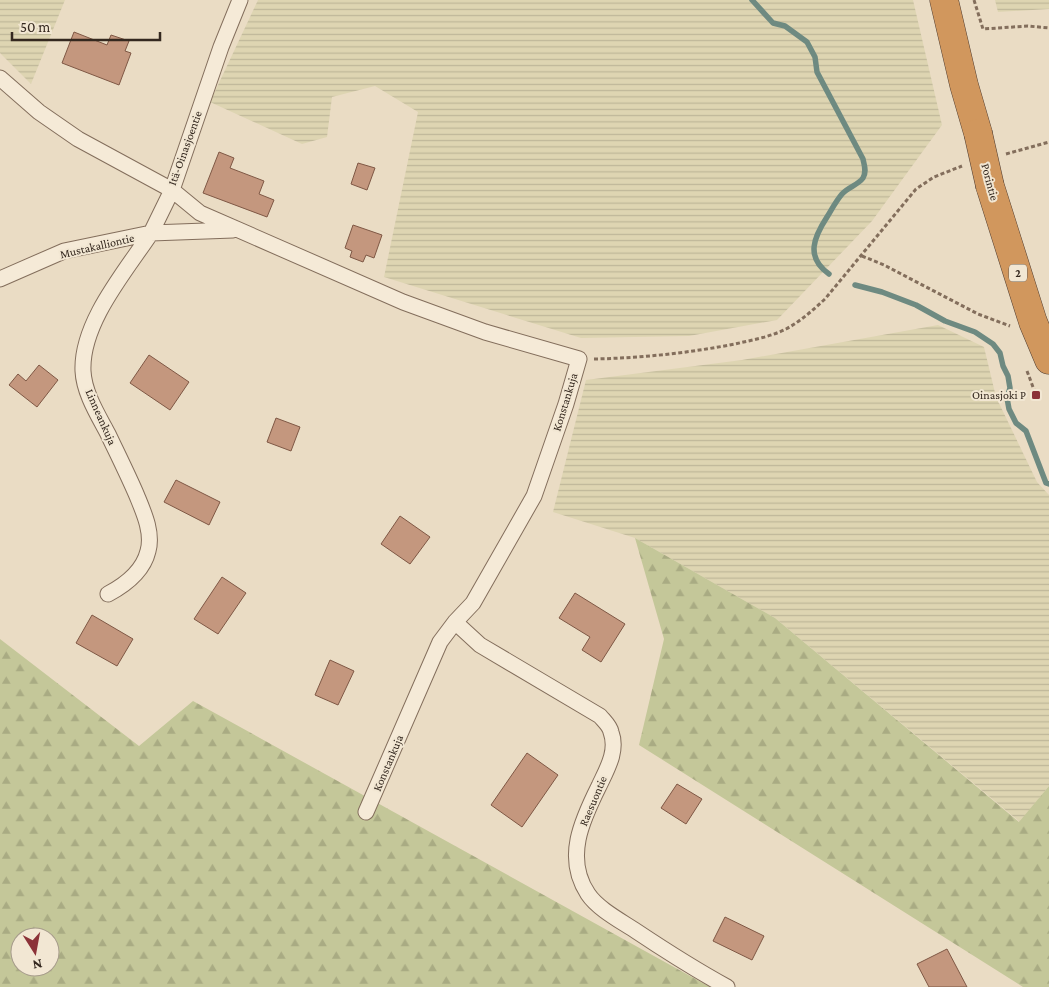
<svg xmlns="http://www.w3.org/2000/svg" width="1049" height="987" viewBox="0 0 1049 987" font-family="'Crimson Pro',serif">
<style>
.farmland{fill:url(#farmland-rules)}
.forest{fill:url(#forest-firs);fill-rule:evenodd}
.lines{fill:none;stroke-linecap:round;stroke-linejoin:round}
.stream{stroke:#6e8a81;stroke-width:5.5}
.building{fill:#c4977e;stroke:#7f5845}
.street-casing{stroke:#836e5c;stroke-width:17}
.highway-casing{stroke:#513d30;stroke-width:29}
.path{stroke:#836e5c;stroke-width:3;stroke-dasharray:4 2.5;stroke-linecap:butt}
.street{stroke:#f5ead7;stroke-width:15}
.highway{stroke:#d1975d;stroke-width:28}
.highway-bridge-casing{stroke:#513d30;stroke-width:29;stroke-linecap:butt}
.highway-bridge{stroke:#d1975d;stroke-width:28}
.poi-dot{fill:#8c3238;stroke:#f2e7d3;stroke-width:2}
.labels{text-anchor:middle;stroke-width:4;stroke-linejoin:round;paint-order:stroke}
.shield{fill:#f2e7d3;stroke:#6d6155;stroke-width:1}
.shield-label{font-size:11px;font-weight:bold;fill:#34281f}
.street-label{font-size:12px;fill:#34281f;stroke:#f2e7d3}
.poi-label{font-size:12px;fill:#34281f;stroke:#f2e7d3;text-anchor:end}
</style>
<defs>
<pattern id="farmland-rules" width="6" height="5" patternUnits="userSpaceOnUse" patternTransform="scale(1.25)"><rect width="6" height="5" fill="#ded5b2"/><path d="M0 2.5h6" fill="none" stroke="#bfb799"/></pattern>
<pattern id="forest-firs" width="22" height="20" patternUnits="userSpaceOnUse" patternTransform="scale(1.25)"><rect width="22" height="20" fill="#c4c799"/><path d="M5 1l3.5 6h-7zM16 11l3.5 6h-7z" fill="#a9ab83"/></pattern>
</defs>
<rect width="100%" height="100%" fill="#eadcc4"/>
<path class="farmland" d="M0,0H65L31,84L0,53Z
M258,0H913L942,125L872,221L777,320L689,336L581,338L384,277L418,112L375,86L332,97L327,137L302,144L210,102Z
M995,0H1049V9L998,12Z
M938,325L984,347L996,397L1037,482L1049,495V786L1020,822L775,618L635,538L553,512L586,380L742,360Z"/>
<path class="forest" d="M635,538L775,618L1019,822L1049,786V987H1023L639,745L664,639Z
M0,639L139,746L193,701L710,987H0ZM20,937H50V967H20Z"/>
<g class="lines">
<path class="stream" d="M752,0L773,23L785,26L807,42L815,57L817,72L863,159C864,165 867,171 863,178C858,185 848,187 842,194C836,201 832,209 827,217C814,237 805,257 829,274
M855,285L882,292L916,305L945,321L975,332L993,344L1000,353L1003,366L1008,376L1010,388L1007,398L1009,409L1016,423L1026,431L1046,483L1049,484"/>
</g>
<path class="building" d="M74,32L107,45L111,35L129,41L125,51L131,53L119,85L62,63Z
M219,152L234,158L230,168L264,181L259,194L274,200L267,217L203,193Z
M358,163L375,168L367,190L351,184Z
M353,225L382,235L374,258L366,255L363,262L350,257L352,251L345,248Z
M149,355L189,382L170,410L130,383Z
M39,365L58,380L37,407L9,385L18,374L26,381Z
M276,418L300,427L291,451L267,442Z
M176,480L220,502L209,525L164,502Z
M400,516L430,537L410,564L381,544Z
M222,577L246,593L218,634L194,619Z
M575,593L625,624L601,662L582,650L590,637L559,618Z
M92,615L133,639L117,666L76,643Z
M330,660L354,671L338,705L315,695Z
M527,753L558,775L522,827L491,805Z
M677,784L702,799L686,824L661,808Z
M725,917L764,936L752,960L713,941Z
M947,949L967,987H929L917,964Z"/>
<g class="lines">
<defs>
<path id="street" d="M0,78L39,112L78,139L172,190L200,213L403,302L485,332L579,359L566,404L534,496L473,603L455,622L440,642L366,812
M0,279L64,251L151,233L172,190L221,47L240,0
M108,594C125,585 143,572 148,551C153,533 144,513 137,496C128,475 118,455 108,434C98,415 84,393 83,371C81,323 125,272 151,233L233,230
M455,622L480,645L600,716C604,721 610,726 611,732C618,751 607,769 599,786C582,820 564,858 588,894C598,909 621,921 636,931C666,951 696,970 727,987"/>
<path id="highway" d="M944,0L964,85L978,133
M990,186L1033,322L1049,360"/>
</defs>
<use href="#street" class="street-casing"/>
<use href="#highway" class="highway-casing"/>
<path class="path" d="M974,0L983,29L1028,26L1049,28
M1006,154L1049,142
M862,256L884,265L978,314L1010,326
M594,359C642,358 688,353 735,344C752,340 770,337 786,329C801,321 813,310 825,299L916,189L934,177L962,166
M1027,371L1036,395"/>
<use href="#street" class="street"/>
<use href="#highway" class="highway"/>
<defs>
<path id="highway-bridge" d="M978,133L990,186"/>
</defs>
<use href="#highway-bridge" class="highway-bridge-casing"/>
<use href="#highway-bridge" class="highway-bridge"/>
</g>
<rect class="poi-dot" x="1031" y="390" width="10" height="10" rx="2.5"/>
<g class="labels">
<rect class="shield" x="1009" y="264.5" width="18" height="17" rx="4"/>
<g class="shield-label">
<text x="1018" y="277">2</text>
</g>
<g class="street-label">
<text transform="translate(185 148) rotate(-70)" y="4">Itä-Oinasjoentie</text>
<text transform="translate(990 182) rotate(75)" y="4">Porintie</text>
<text transform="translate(97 246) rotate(-13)" y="4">Mustakalliontie</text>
<text transform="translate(565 402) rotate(-73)" y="4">Konstankuja</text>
<text transform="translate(101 417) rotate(66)" y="4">Linneankuja</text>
<text transform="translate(388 763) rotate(-67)" y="4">Konstankuja</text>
<text transform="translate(593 801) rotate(-67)" y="4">Raesuontie</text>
</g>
<g class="poi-label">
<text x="1026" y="399">Oinasjoki P</text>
</g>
</g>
<g transform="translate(35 952) rotate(169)"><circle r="24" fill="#f2e7d3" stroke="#a69b8b"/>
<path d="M0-4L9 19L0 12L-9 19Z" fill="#8c3238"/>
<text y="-8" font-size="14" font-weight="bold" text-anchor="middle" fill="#34281f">N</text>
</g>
<path d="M12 32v8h148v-8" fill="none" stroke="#34281f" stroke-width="2.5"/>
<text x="20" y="32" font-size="15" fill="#34281f" stroke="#f2e7d3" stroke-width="4" paint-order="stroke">50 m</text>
</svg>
